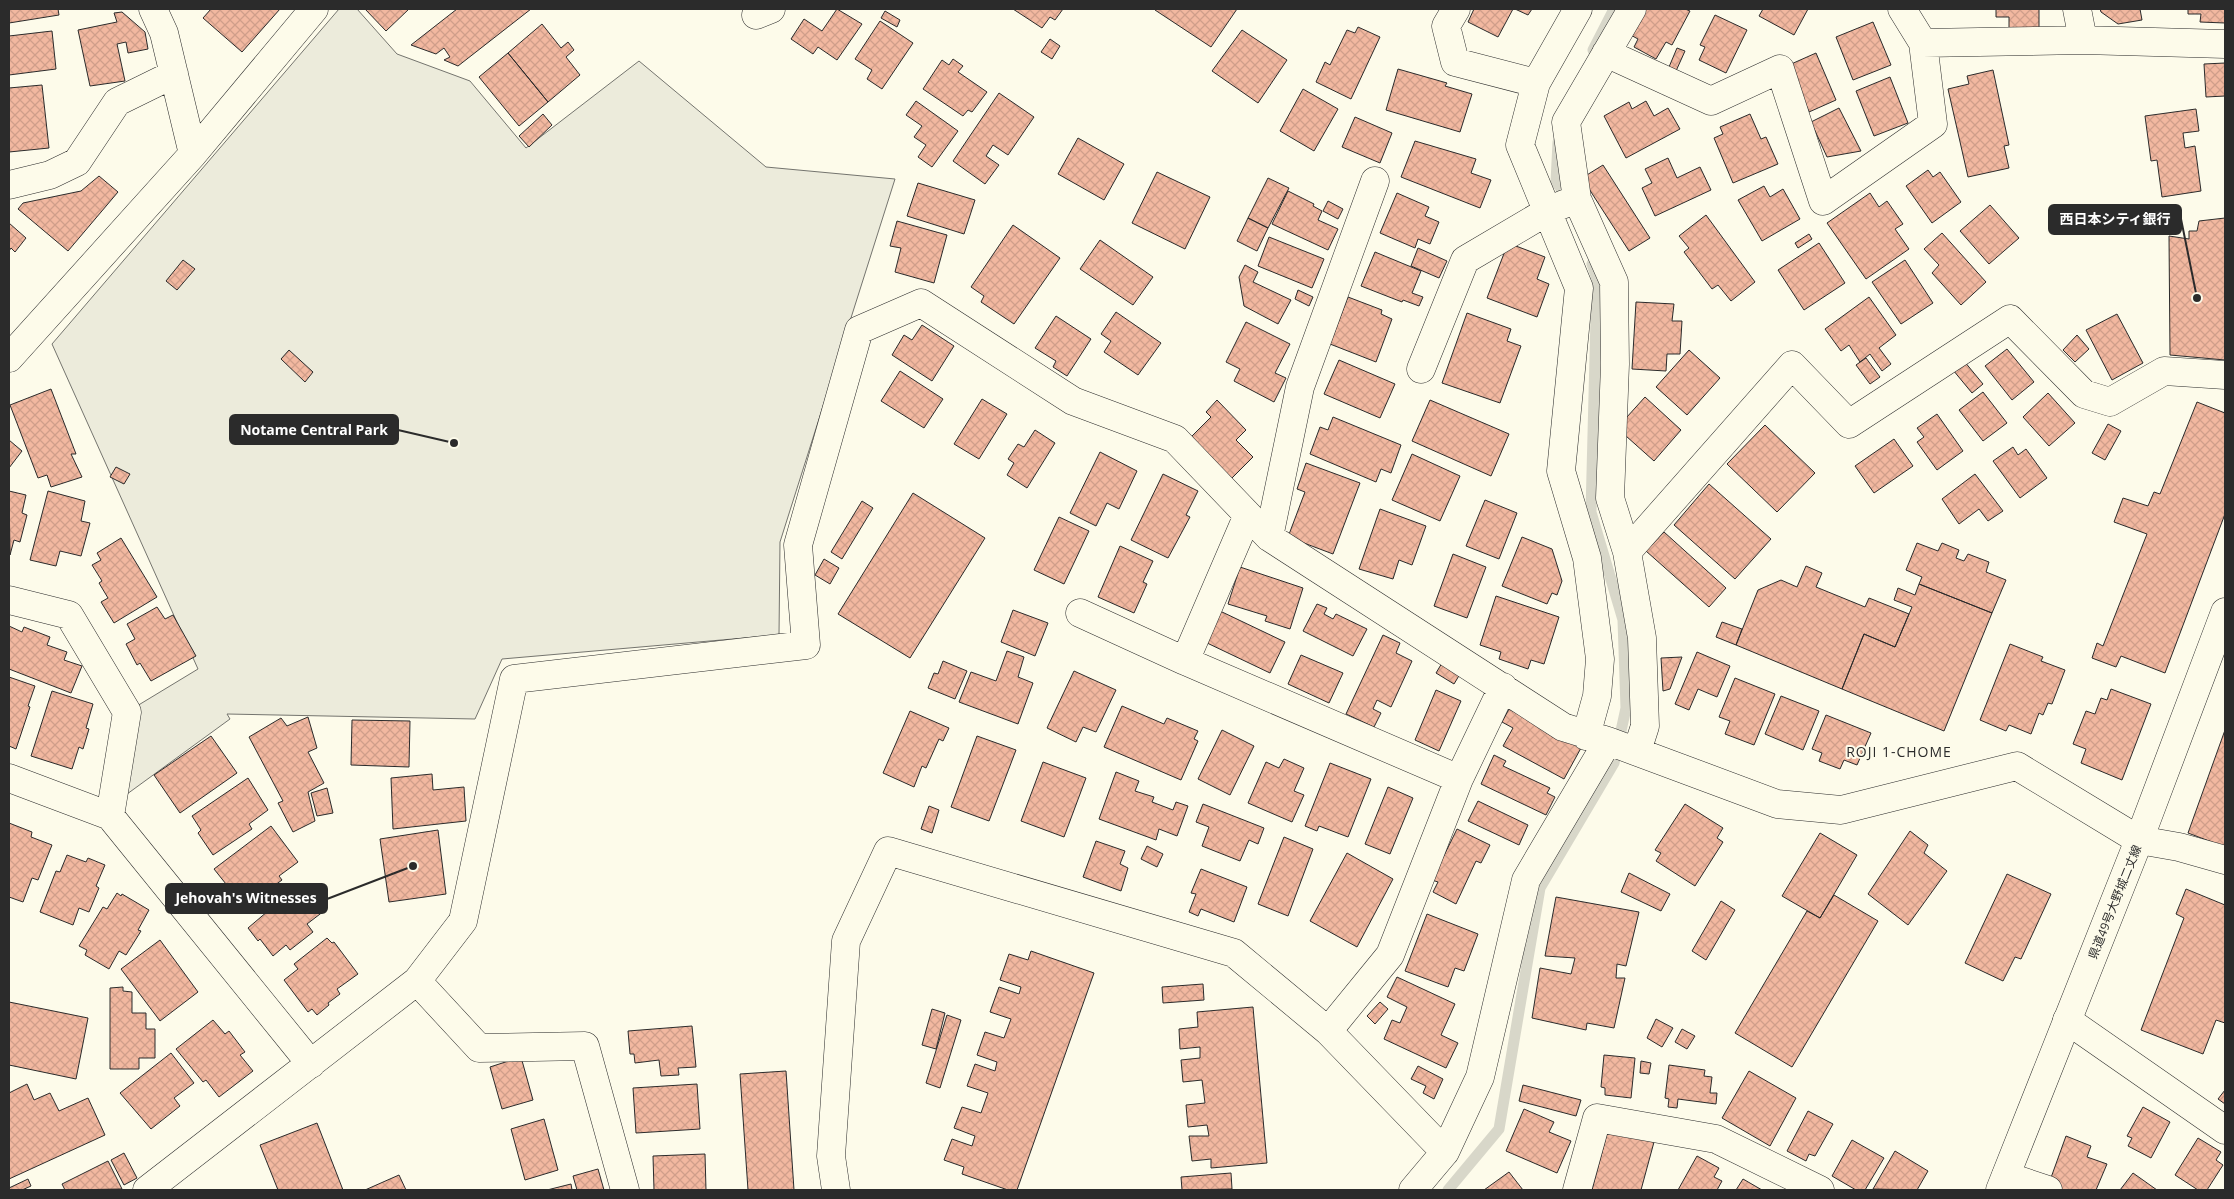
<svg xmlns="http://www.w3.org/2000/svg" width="2234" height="1199" viewBox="0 0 2234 1199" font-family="'Open Sans','Noto Sans JP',sans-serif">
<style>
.park{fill:#ecebdb;stroke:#74746e}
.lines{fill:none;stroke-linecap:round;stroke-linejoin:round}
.stream{stroke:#d8d7c9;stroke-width:11}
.building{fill:url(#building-cross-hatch);stroke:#2b2b2b}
.minor-casing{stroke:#2b2b2b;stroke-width:29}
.major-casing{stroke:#2b2b2b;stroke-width:29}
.minor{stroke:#fdfbea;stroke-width:28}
.major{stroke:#fdfbea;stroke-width:28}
.labels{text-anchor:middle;stroke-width:4;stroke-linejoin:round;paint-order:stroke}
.street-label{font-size:12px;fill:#2b2b2b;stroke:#fdfbea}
.neighbourhood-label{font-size:14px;letter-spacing:1px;fill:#2b2b2b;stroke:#fdfbea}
.leader{fill:none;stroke:#2b2b2b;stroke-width:2}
.callout-dot{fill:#2b2b2b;stroke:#fdfbea;stroke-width:2}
.callout{fill:#2b2b2b;stroke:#2b2b2b;stroke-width:2}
.callout-label{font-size:14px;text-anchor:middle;font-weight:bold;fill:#fff}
</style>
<defs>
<pattern id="building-cross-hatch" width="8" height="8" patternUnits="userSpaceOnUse" patternTransform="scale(1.25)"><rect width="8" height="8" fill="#f2b8a0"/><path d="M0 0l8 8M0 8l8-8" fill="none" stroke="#d09e8a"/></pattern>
</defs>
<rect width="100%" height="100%" fill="#fdfbea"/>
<path class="park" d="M339,9H357L397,54L470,81L526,148L639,61L766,167L895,179L780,542L779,635L502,659L475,719L227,714L230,719L112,805L127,712L198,669L52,344Z"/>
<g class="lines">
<path class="stream" d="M1593,50L1614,9
M1558,142L1556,182L1571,201
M1448,1190L1499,1129L1540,888L1614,763L1626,708L1623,620L1591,512L1597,279L1592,264"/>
</g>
<path class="building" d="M9,9H58L59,15L9,23Z
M211,9H280L242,52L203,18Z
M365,9H409L386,31Z
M457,9H531L458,66L444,60L450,57L444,48L436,54L411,45Z
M837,9L862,24L837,60L818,47L813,54L791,39L804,19L822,31Z
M1013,9H1063L1055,20L1050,17L1042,28Z
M1156,9H1237L1211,47L1155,10Z
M1474,9H1513L1498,37L1468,22Z
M1515,9H1532L1528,15Z
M1641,9H1685L1690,11L1672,45L1666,42L1656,59L1634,47L1638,39L1627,33Z
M1763,9H1808L1794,35L1759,16Z
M1996,9H2039V31L2009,32V17H1996Z
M2100,9H2140L2142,20L2118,24L2101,12Z
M2188,9H2225V23L2200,22L2201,14H2188Z
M885,11L900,20L897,27L881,18Z
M122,12L145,32L148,49L128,53L126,42L117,44L125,81L90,86L78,30L117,22L114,13Z
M1715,15L1747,30L1726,73L1699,60L1705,47L1700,45Z
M880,21L913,43L882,89L867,79L872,70L855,59Z
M1873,22L1891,65L1853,80L1836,37Z
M542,24L561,48L568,42L574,50L566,57L580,75L548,102L508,53Z
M1358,27L1380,37L1351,99L1316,82L1325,62L1330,65L1347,30L1355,33Z
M1242,30L1287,60L1258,103L1212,71Z
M52,31L56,69L9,75V36Z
M1050,39L1060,46L1052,59L1041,52Z
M1677,48L1685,51L1676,71L1669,67Z
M508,53L548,102L519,126L479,77Z
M1816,53L1836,100L1809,112L1789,65Z
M953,59L963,66L958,72L987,92L972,112L968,110L963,116L923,89L942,60L949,65Z
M2225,63V96L2206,97L2204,64Z
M1398,69L1447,83L1445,86L1472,94L1460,132L1386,110Z
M1993,70L2009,145L2004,146L2009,168L1968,177L1948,89L1969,84L1967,76Z
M1890,77L1908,123L1874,136L1856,91Z
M42,85L49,148L9,152V88Z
M1303,89L1338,109L1314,151L1280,131Z
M999,93L1034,117L1008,155L993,145L986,156L999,165L985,184L953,161Z
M916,101L958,131L932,167L918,157L926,145L914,137L922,126L906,115Z
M1646,101L1654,116L1668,108L1680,129L1626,158L1604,116L1629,102L1632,109Z
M1839,108L1861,151L1827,157L1811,122Z
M2196,109L2199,131L2183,133L2185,148L2195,146L2201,191L2162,197L2157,160L2151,161L2145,116Z
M543,114L552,125L529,147L519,136Z
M1750,114L1761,139L1766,137L1778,164L1733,183L1714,138L1723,134L1720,127Z
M1355,117L1392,133L1380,163L1342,147Z
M1078,138L1124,164L1104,200L1058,174Z
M1415,141L1476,159L1471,173L1491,180L1480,208L1401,177Z
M1668,158L1677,178L1700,167L1711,190L1655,216L1642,188L1652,183L1645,169Z
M1603,165L1650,238L1629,251L1582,178Z
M1928,170L1933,177L1940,172L1961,202L1932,223L1906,186Z
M1157,172L1210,197L1185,249L1132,223Z
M99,176L118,192L68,251L18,209L23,203L81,191Z
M1268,178L1289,188L1268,228L1248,218Z
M918,183L975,200L964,234L907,216Z
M1764,186L1770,197L1783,189L1800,219L1762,241L1738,200Z
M1288,191L1314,204L1313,206L1322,211L1318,220L1338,229L1328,250L1272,224Z
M1397,193L1429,207L1425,216L1439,222L1430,244L1418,239L1415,248L1380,233Z
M1870,193L1879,207L1887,201L1903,224L1895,229L1909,249L1866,279L1827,223Z
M1328,201L1343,209L1338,219L1323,211Z
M1990,205L2019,238L1989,264L1960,231Z
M1706,215L1755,282L1731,301L1718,285L1712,289L1684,252L1689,248L1679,236Z
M1248,218L1268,228L1257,251L1237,241Z
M2225,218V360L2170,355L2169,236L2189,239V231H2197L2199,221Z
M897,221L947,235L934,283L895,272L901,248L890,246Z
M9,223L26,238L15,252L11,248L9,251Z
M1013,225L1060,258L1014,324L981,302L984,296L971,287Z
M1942,233L1986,282L1961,305L1932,273L1939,265L1924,249Z
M1809,234L1812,239L1798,248L1795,243Z
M1269,237L1324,259L1312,288L1258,266Z
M1100,240L1153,277L1133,305L1080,269Z
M1508,243L1545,257L1537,279L1549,284L1537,317L1487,298Z
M1819,243L1845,283L1804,310L1778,270Z
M1418,248L1447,261L1439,278L1411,266Z
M1375,252L1421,271L1412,293L1423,297L1419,306L1403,300L1402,302L1361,286Z
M183,260L195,269L177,290L166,281Z
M1905,260L1933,303L1901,324L1872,282Z
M1245,265L1258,272L1253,282L1291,300L1278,324L1244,306L1239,277Z
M1298,290L1313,297L1309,306L1295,299Z
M1348,297L1382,310L1381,314L1392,319L1376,362L1330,344Z
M1869,297L1896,335L1879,348L1891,364L1882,371L1870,354L1860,362L1849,345L1841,351L1825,329Z
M1636,302L1674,304L1672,321H1682L1680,354H1667L1666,371L1632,369Z
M1116,312L1161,343L1138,375L1104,352L1111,341L1101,334Z
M1467,313L1511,329L1507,341L1521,346L1500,403L1442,383Z
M2117,314L2143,363L2112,380L2086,330Z
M1056,316L1091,339L1067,376L1053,367L1056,361L1035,348Z
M1246,322L1290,344L1275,373L1286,378L1274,402L1234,381L1240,369L1226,362Z
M922,325L954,346L932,381L892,355L904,335L912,340Z
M2077,335L2089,349L2075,362L2063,350Z
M2007,349L2034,382L2012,400L1985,366Z
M289,350L313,372L305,382L281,359Z
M1689,350L1720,378L1687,415L1656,387Z
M1866,358L1880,377L1870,384L1856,365Z
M1339,360L1395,384L1380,418L1324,394Z
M1964,361L1983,384L1972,393L1953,370Z
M900,371L943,399L924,428L881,401Z
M51,389L76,454H71L82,477L51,487L47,475L38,478L10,405Z
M1983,392L2007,423L1983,441L1959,410Z
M2048,393L2075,423L2049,446L2023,417Z
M1645,397L1681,430L1654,461L1617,428Z
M982,399L1007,414L979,459L954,444Z
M1217,400L1246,430L1236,440L1253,457L1229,481L1188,440L1211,417L1206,412Z
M1430,400L1509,434L1491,476L1412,441Z
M2197,402L2225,413V514L2165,673L2121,656L2116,667L2092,658L2097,643L2103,646L2147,534L2114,522L2123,498L2148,506L2154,492L2160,494Z
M1937,414L1963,451L1937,470L1917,442L1924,437L1917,428Z
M1333,417L1401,445L1391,473L1381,469L1376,482L1310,454L1320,427L1328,430Z
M2108,424L2121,431L2105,460L2092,453Z
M1765,425L1815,473L1777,512L1727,464Z
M1035,430L1055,443L1027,488L1007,475L1014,463L1008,459L1018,444L1024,447Z
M1894,439L1913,466L1874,493L1855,466Z
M9,440L22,451L9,468Z
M2013,447L2018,455L2026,449L2047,478L2020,498L1993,461Z
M1100,452L1137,471L1119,509L1107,503L1096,526L1070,513Z
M1412,454L1460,476L1440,521L1392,500Z
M1306,463L1360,483L1333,554L1288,537L1305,492L1297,489Z
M116,467L130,474L124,484L110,477Z
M1163,474L1198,491L1186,515L1190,517L1168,558L1131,540Z
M1975,474L2003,511L1988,521L1979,509L1959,524L1942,499Z
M1709,484L1771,539L1735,579L1674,525Z
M9,491L26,495L22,513L27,515L20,542L14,540L10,555Z
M48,491L85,501L81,521L90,523L81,556L60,551L56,566L30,560Z
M913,493L985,538L910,658L838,614Z
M1485,500L1517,513L1499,559L1466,546Z
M862,501L873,508L842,559L831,552Z
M1380,509L1426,526L1412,565L1399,560L1393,579L1359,569Z
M1059,517L1089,531L1064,584L1034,570Z
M1664,532L1726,588L1709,607L1646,551Z
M1522,537L1552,549L1562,581L1557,595L1552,593L1547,604L1502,586Z
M121,538L157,597L114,623L101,602L108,598L99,583L102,581L92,565L101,560L97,553Z
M1917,543L1938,551L1942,543L1959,550L1956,558L1964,561L1968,554L1989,562L1986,572L2006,580L1992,613L1919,584L1922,577L1906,570Z
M1120,546L1153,561L1143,582L1147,584L1134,613L1098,597Z
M1453,554L1486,567L1467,618L1434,606Z
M824,559L839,568L830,584L815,575Z
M1806,566L1822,573L1816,587L1865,607L1869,598L1909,614L1895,647L1864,634L1842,689L1736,645L1758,590L1781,580L1797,587Z
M1240,567L1303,588L1290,629L1265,621L1267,616L1228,604Z
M1919,584L1992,613L1944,731L1842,689L1864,634L1895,647L1912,607L1894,600L1898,588L1915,595Z
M1496,596L1559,617L1544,664L1531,660L1528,669L1499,659L1501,652L1480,645Z
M1317,604L1327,608L1324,614L1333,619L1336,614L1367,629L1353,656L1303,631Z
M157,607L165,619L173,615L196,656L151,681L140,663L137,665L126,644L135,639L127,624Z
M1013,610L1048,623L1035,656L1001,642Z
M1220,611L1285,642L1270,673L1205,642Z
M1722,622L1742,629L1736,645L1716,637Z
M9,626L22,632L24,627L50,637L47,645L67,652L64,660L82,666L71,693L9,669Z
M1383,635L1400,643L1396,653L1412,661L1391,707L1377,700L1373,709L1381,713L1374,727L1346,714Z
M2010,644L2043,657L2041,661L2065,670L2052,704L2048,703L2043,715L2039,713L2031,734L2009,725L2006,731L1980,720Z
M1007,651L1024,657L1018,677L1033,683L1018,724L959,702L971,672L996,681Z
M1697,652L1730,666L1717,697L1698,689L1689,710L1675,704Z
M1301,655L1343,673L1329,703L1288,684Z
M1682,657L1670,689L1663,691L1661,658Z
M943,661L967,671L955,699L928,688L934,673L938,674Z
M1442,663L1460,674L1454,684L1436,673Z
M1074,671L1116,690L1096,732L1083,727L1076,742L1047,728Z
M9,677L35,686L28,706L30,707L16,749L9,746Z
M1735,678L1775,694L1754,745L1725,734L1730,721L1719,717Z
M2111,689L2151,704L2122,780L2081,763L2086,749L2073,744L2086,711L2095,714L2101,698L2107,700Z
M1436,690L1461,701L1439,751L1415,740Z
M52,691L93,704L86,728L89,729L83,749L79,747L72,769L31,756Z
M1781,696L1819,711L1803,750L1765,734Z
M1122,706L1164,724L1167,718L1198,731L1194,739L1198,741L1181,780L1104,747Z
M1509,709L1581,748L1564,779L1503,746L1513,728L1502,722Z
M910,711L949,728L943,741L939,739L926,768L922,766L914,787L883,773Z
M1826,715L1871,733L1857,765L1844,760L1840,769L1819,761L1822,753L1812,749Z
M308,717L317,748L308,752L324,783L308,792L315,821L293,832L278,803L283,801L249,737L281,718L287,726Z
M352,720L410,721L409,767L351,765Z
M1222,730L1254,746L1230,795L1198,779Z
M2225,730V847L2188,833Z
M211,736L237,773L180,813L154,775Z
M977,736L1016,750L989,821L951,807Z
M1494,755L1506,761L1503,766L1550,788L1547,793L1555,797L1546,815L1481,784Z
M1284,759L1304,768L1294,791L1304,795L1292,822L1248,803L1266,762L1279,768Z
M1043,762L1086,778L1064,837L1021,821Z
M1330,763L1371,779L1348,837L1319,826L1317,831L1305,826Z
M1116,772L1139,781L1135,791L1154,797L1152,802L1173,810L1176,802L1188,806L1177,836L1159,829L1156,840L1099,819Z
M432,774L433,790L464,787L466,821L393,829L391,778Z
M248,778L268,810L249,824L252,829L213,855L198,833L201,830L192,816Z
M1388,787L1413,798L1390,854L1365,844Z
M327,788L333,813L317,816L311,793Z
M1478,801L1528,825L1519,845L1468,821Z
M1203,804L1264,828L1258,844L1249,840L1240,861L1202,846L1209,827L1196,822Z
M1685,804L1723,828L1717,838L1723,842L1695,886L1656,861L1661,853L1655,850Z
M929,806L939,810L932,833L921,829Z
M9,823L32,832L31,837L52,845L38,880L32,878L23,902L9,897Z
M271,826L298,862L279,876L282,880L251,903L236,884L230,889L214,869Z
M1457,829L1490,845L1481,863L1476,861L1456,904L1433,892L1438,882L1432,880Z
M438,830L446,894L389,902L380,839Z
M1910,831L1928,845L1924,853L1947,871L1908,925L1868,894Z
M1820,833L1857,855L1820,918L1782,896Z
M1284,837L1313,849L1288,916L1258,904Z
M1096,841L1125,851L1120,864L1128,868L1121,891L1083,877Z
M1147,846L1163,854L1157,867L1141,859Z
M1347,853L1393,879L1357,947L1310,921Z
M67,855L86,862L88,858L105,865L96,886L99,888L89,912L79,908L73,925L40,912L56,871L60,872Z
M1201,869L1247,887L1234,922L1201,909L1198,916L1189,912L1196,894L1191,893Z
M1629,873L1670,894L1661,911L1621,892Z
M2007,874L2051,894L2021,959L2015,957L2003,981L1965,963Z
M305,886L324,911L307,924L313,932L290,950L286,945L273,956L260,939L258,941L248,928L268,911L266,908L285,893L288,898Z
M2186,889L2225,905V1023L2216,1020L2203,1054L2141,1030L2184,918L2176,914Z
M117,893L121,896L122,894L149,910L138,930L141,931L126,955L119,951L109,969L85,955L87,950L79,946L103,907L107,909Z
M1834,895L1878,921L1792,1067L1735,1033L1807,911L1820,918Z
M1556,897L1639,912L1626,966L1617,964L1616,978H1625L1614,1028L1587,1023L1586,1030L1532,1018L1540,968L1571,974L1575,958L1545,956Z
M1721,901L1735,910L1706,960L1692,951Z
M1427,914L1478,934L1464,971L1455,968L1448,987L1405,971Z
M327,938L332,943L334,942L358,974L337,989L340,994L328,1003L329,1005L317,1015L312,1009L308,1012L284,980L298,969L294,964Z
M160,940L198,992L160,1021L121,969Z
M1031,951L1094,973L1017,1190H1008L962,1174L964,1167L944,1160L952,1139L972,1146L975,1136L954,1128L962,1107L981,1113L988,1093L967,1086L975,1064L995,1071L997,1062L977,1055L985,1032L1004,1038L1011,1019L990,1012L999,987L1019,994L1021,987L1000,980L1009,954L1028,960Z
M1397,977L1455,1004L1441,1035L1458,1043L1446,1068L1384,1039L1392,1020L1400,1023L1407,1007L1387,997Z
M1203,984L1204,1000L1163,1003L1162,987Z
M123,987V991L132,992V1013H146V1029H155V1058H139V1069H110V988Z
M9,1002L88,1018L76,1079L9,1065Z
M1380,1002L1388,1009L1375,1024L1367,1016Z
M1253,1007L1267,1163L1211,1168V1159L1192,1161L1189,1136H1209L1207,1125L1188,1127L1186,1105L1205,1103L1202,1080L1183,1082L1181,1060L1200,1058V1047L1180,1049L1179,1029L1198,1027L1197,1012Z
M932,1009L945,1013L936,1049L922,1045Z
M947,1015L961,1020L940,1088L926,1083Z
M1656,1019L1673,1028L1662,1047L1647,1038Z
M213,1020L225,1034L229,1031L245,1052L240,1055L253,1071L219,1097L206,1080L203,1082L176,1049Z
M692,1026L696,1067L678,1068L679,1075L661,1076L659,1060L635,1063L634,1054H630L628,1031Z
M1682,1029L1695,1036L1687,1049L1675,1042Z
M171,1053L194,1083L174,1098L180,1106L151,1129L120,1093Z
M1604,1055L1635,1058L1631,1098L1605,1095V1088L1601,1087Z
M521,1057L533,1100L502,1109L490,1067Z
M1641,1061L1651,1063L1649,1074L1640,1073Z
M1669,1065L1705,1070L1704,1076L1712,1077L1710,1093H1717L1716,1104L1678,1099L1677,1108L1668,1107L1669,1099L1665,1098Z
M1418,1066L1443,1079L1434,1099L1423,1093L1426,1086L1411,1079Z
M786,1071L794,1190H748L740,1074Z
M1749,1071L1796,1098L1770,1146L1722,1118Z
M27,1084L34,1100L50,1093L59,1111L88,1098L105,1135L9,1179V1093Z
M697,1084L700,1129L636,1133L633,1088Z
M1523,1085L1581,1100L1576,1116L1519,1101Z
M2225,1090V1104L2218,1099Z
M2143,1107L2170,1122L2151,1158L2128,1146L2132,1138L2127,1136Z
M1524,1109L1554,1122L1549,1132L1571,1141L1557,1173L1506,1151Z
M1808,1111L1833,1124L1815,1156L1809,1154L1806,1161L1787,1151Z
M544,1119L558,1170L525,1180L511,1129Z
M317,1123L343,1190H278L260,1145Z
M1608,1130L1654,1142L1641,1190H1592Z
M2066,1136L2091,1146L2087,1157L2107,1164L2096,1190H2058L2048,1186Z
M2198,1138L2221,1152L2216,1160L2223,1165L2207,1190H2198L2175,1175Z
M1852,1140L1884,1158L1865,1190H1856L1832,1176Z
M1895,1151L1928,1171L1917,1190L1873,1189Z
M124,1153L137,1178L124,1185L111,1160Z
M705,1154L706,1190H654L653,1156Z
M1697,1156L1719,1168L1714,1177L1722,1181L1717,1190H1678Z
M108,1161L122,1189L65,1190L62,1184Z
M598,1169L604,1190H577L573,1176Z
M1509,1172L1523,1190H1484Z
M1231,1173L1232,1189L1182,1190L1181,1177Z
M2133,1173L2157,1190H2120Z
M399,1175L406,1190H365Z
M28,1179L31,1186L22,1190H9V1188Z
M1743,1179L1762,1190H1736Z
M571,1184L572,1190H547Z"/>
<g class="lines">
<defs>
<path id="minor" d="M153,9L164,33L193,154
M1456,9L1446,26L1455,62L1536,83
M1578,9L1536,83L1520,145L1579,288L1561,471L1587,558L1600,659L1597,696L1586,736
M1902,9L1923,43L2083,40
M2077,9L2083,40L2225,44
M756,15L771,9
M1606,53L1711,101L1780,69L1823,201L1933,124L1923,43
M9,185L50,175L77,162L117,102L174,74
M9,358L193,154L314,9
M1421,369L1465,260L1548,211L1564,204
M1269,537L1300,387L1375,181
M1627,552L1610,498L1615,364L1614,282L1577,199L1566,122L1632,9
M9,600L69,615L127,712L110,816
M1080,613L1185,661L1459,779
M1185,661L1247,517
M1637,751L1645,726L1642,638L1627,552L1792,365L1849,424L2010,319L2084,394L2110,402L2164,371L2225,375
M9,778L110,816L311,1064
M417,981L479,1048L585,1046L625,1190
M2067,1020L2225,1130
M1328,1031L1390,955L1459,779L1503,687
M1445,1152L1480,1077L1526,880L1608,741
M2006,1176L2048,1190
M147,1190L417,981L463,921L514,679L806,645L798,545L859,330L921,303L1073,401L1175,439L1269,537L1563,727L1608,741L1777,804L1841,810L2017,766L2139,840L2179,847L2225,860
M836,1190L831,1156L846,941L888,851L1234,953L1328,1031L1445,1152L1413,1190
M1577,1190L1597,1118L1716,1139L1820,1190"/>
<path id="major" d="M2000,1190L2139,840L2225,612"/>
</defs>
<use href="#minor" class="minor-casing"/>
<use href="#major" class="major-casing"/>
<use href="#minor" class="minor"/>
<use href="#major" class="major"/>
</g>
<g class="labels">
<g class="street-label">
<text transform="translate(2115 902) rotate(-68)" y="4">県道49号大野城二丈線</text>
</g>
<g class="neighbourhood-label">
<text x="1899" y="757">ROJI 1-CHOME</text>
</g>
</g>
<path class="leader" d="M2197 298L2181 219M454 443L398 430M413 866L327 899"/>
<g class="callout-dot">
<circle cx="2197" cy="298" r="5"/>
<circle cx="454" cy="443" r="5"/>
<circle cx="413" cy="866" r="5"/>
</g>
<g class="callout">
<rect x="2049" y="205" width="132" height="29" rx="5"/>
<rect x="230" y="415" width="168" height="29" rx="5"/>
<rect x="166" y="884" width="161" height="29" rx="5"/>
</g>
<g class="callout-label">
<text x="2115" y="224">西日本シティ銀行</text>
<text x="314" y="435">Notame Central Park</text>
<text x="246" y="903">Jehovah's Witnesses</text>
</g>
<rect width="2234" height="1199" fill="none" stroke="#2b2b2b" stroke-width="20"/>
</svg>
